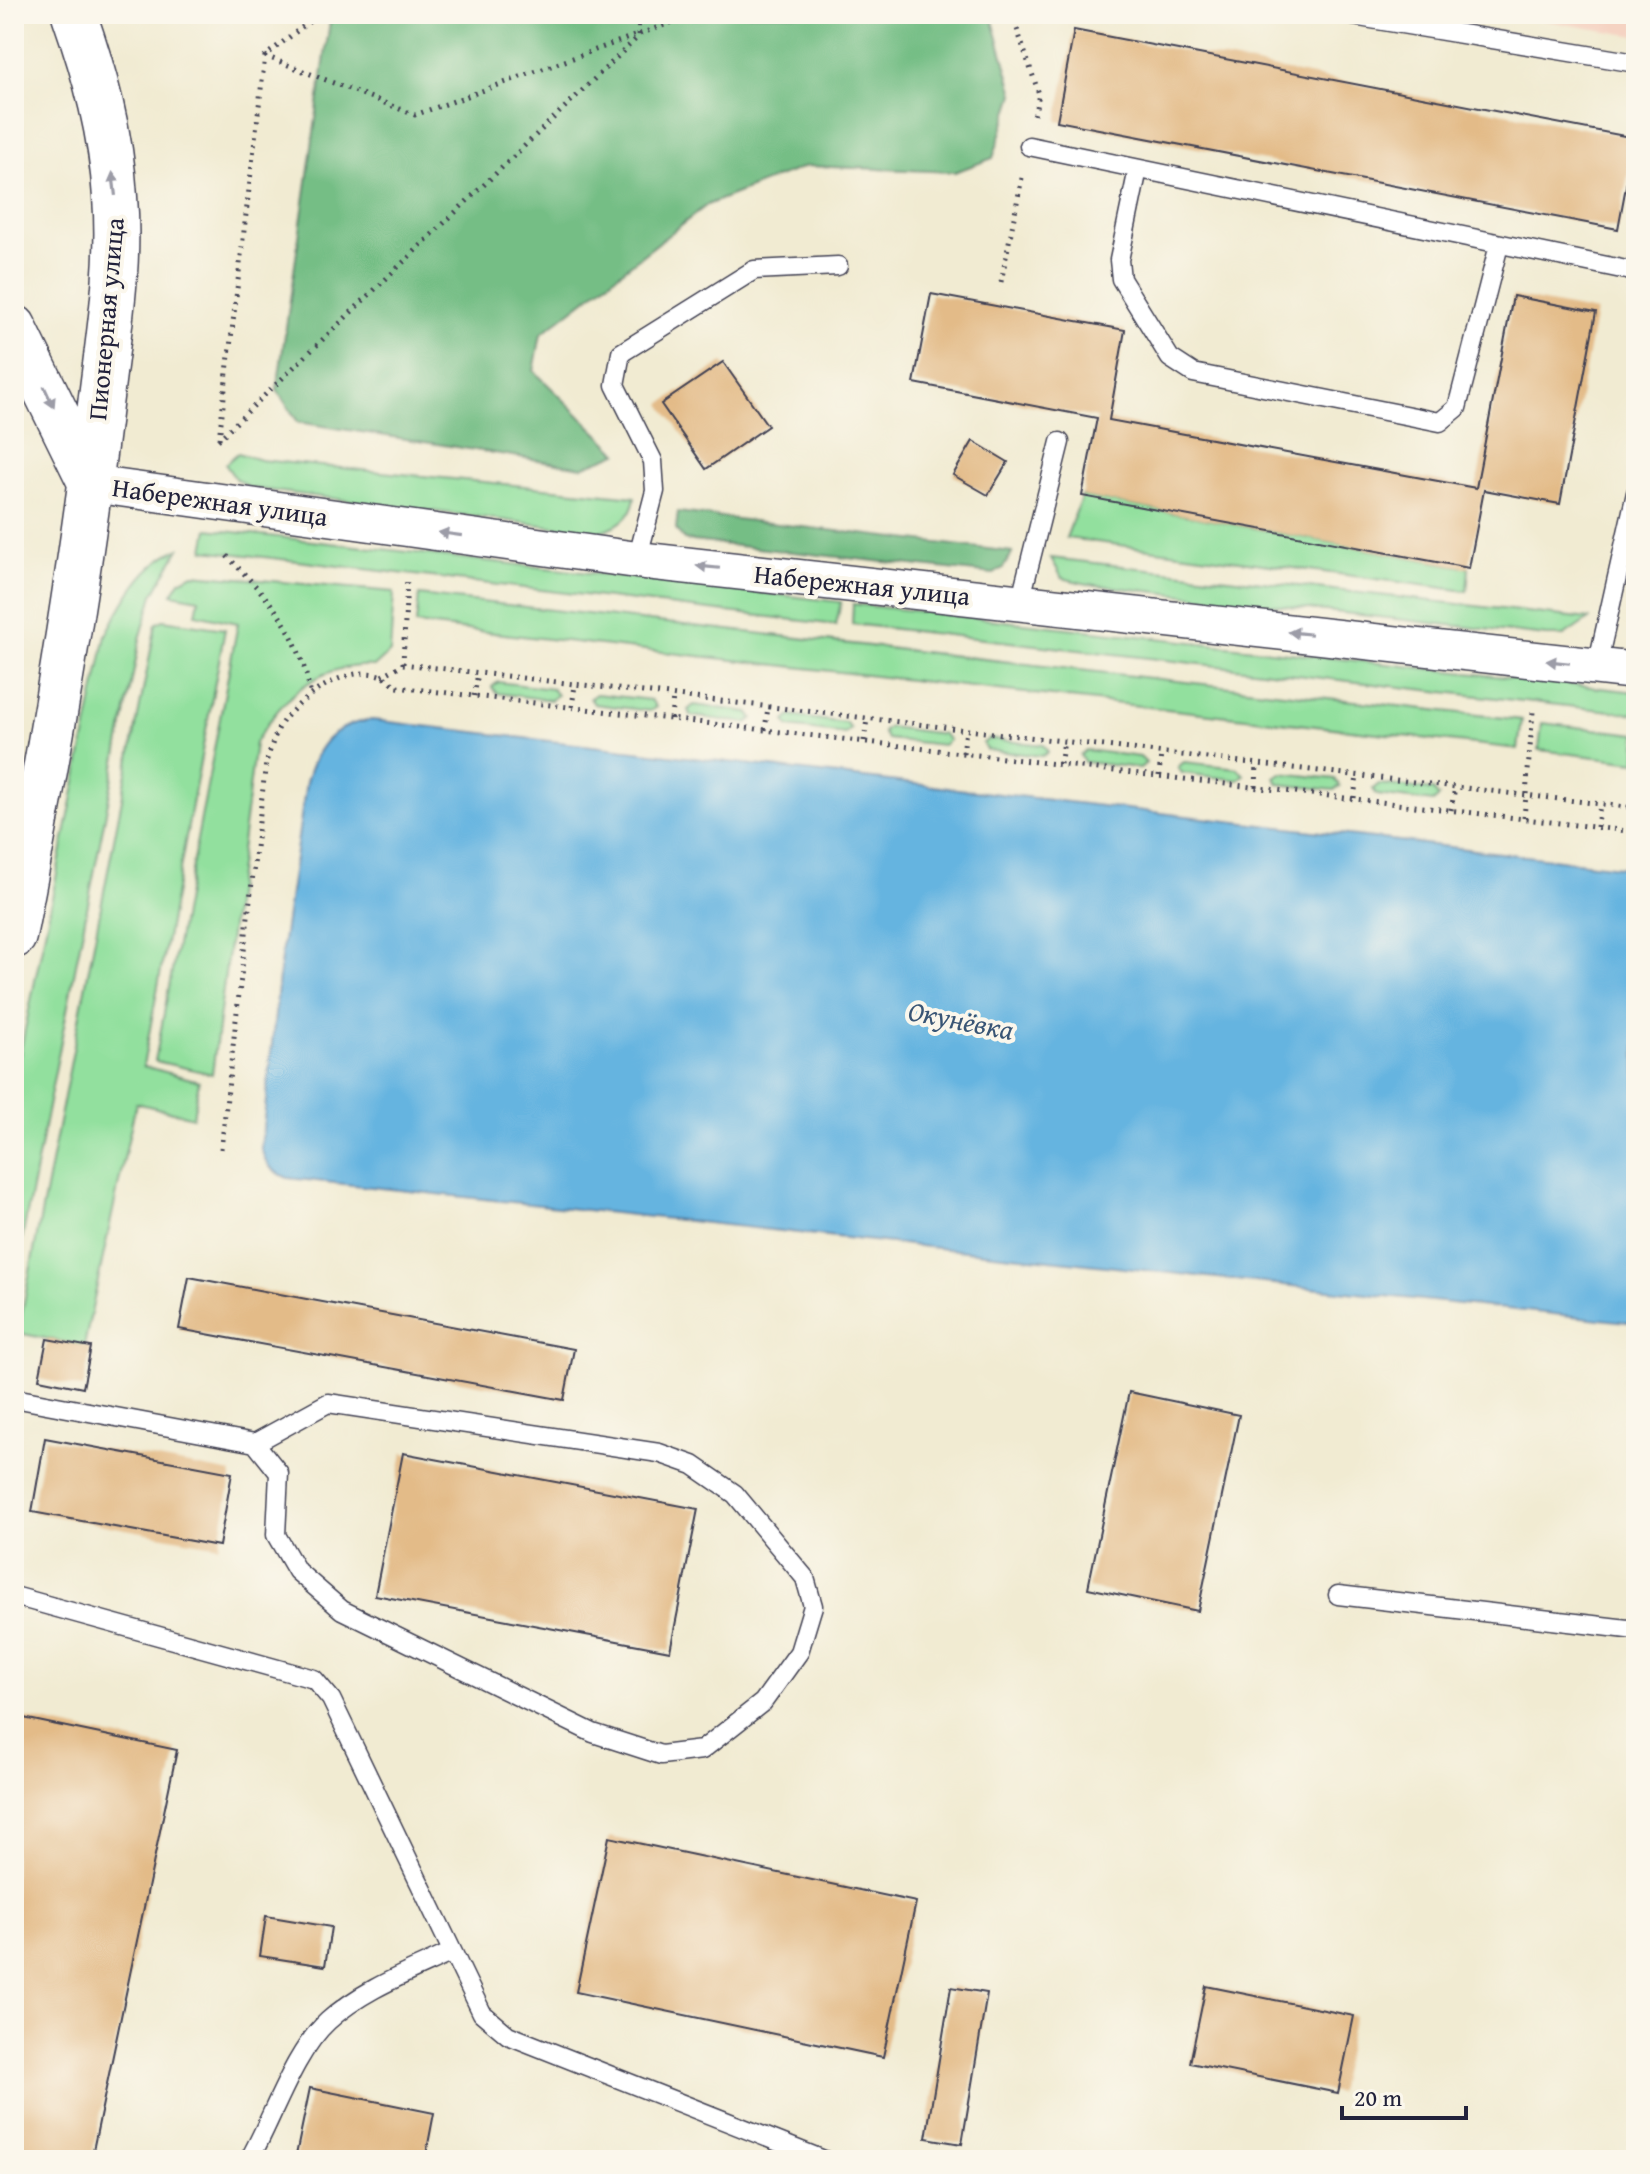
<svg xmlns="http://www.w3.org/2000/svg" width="1650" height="2174" viewBox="0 0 1650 2174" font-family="'Gentium Book Plus',serif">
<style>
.built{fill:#f5d3c2}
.green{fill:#92e09e;stroke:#5a816c;stroke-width:2}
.forest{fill:#75be85;stroke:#4c7060;stroke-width:2}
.water{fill:#65b4e0;stroke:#446b8e;stroke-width:2}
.building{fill:#e3bb88}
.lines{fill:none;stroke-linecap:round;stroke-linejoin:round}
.lane-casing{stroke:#414052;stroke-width:21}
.street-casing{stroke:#414052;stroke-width:39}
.secondary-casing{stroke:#414052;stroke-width:47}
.path{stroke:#414052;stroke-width:5;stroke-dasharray:2 6;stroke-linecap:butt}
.lane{stroke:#fff;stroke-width:18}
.street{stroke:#fff;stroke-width:36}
.secondary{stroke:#fff;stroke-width:44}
.oneway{fill:#9c9ca7}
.labels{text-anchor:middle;stroke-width:8;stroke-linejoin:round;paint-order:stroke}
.street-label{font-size:26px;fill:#22223b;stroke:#fbf7ec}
.water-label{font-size:28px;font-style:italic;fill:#395575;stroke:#fbf7ec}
</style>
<rect width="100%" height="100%" fill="#fbf7ec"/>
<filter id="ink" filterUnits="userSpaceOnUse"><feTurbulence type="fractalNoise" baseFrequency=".0125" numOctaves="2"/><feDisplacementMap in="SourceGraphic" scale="16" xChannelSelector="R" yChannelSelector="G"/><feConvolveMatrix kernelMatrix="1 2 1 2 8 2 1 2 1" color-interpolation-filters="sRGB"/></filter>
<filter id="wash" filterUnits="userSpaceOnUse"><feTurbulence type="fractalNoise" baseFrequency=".006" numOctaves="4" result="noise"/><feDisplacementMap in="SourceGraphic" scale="32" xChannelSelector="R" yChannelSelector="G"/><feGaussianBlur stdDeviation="1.8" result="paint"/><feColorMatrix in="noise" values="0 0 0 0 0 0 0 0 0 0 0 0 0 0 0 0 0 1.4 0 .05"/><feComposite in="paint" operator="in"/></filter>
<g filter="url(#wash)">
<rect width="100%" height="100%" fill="#f1ebd2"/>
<path class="built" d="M1505,14H1636V36Z"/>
<path class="green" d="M238,453L260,460L635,497C632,518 618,527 597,532L250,488L235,478L225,464Z
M1082,496L1469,568L1467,591L1066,538Z
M208,529L841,602L836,625L204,550Z
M179,549L153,595L140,639L14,1280V1083L106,635C123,603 143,563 179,549Z
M1051,558L1589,619L1564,636H1546L1087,584L1062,578Z
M193,574L394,592L390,652L375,666C318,663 283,696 255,743L212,1074L155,1061L238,623L196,614L199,599L172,594L180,581Z
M419,595L1522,720L1518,749L416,624Z
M853,604L1636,692V714L852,624Z
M163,620L225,629L143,1066L199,1081L193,1117L136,1103L84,1346L18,1333L156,624Z
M498,682L552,689L557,695L551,700L496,693L492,687Z
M596,694L651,700L656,707L650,711L594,704L590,698Z
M694,705L748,712L753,718L747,723L691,716L688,710Z
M791,716L846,723L851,729L845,734L789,727L785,721Z
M1542,723L1636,734V762L1539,750Z
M889,727L943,734L949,740L943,745L887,739L883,732Z
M989,739L1043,745L1048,752L1042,756L986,750L983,743Z
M1086,750L1140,757L1146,763L1140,768L1084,762L1080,755Z
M1184,762L1238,768L1244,775L1238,780L1182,773L1178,767Z
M1281,773L1335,779L1340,786L1334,790L1278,784L1275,777Z
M1379,784L1433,790L1439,797L1433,802L1377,795L1373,789Z"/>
<path class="forest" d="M331,14H991L1014,94L993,158L955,172L806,166L707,205L541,334L534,371L618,453L582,467L298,422L277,390Z
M678,512L1013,552L1003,568L994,574L684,540L676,529Z"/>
<path class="water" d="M372,720L1636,869V1323L288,1178C271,1171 266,1165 261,1148L282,948L306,782C316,746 333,724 372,720Z"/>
<g id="blocks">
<path class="building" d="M1074,30L1635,138L1618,229L1057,121Z
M931,294L1125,330L1109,420L1476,488L1513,296L1596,312L1560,504L1484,490L1469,568L1082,496L1097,418L914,383Z
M723,362L768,426L706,469L661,404Z
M973,441L1008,462L988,495L953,475Z
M189,1277L574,1349L564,1400L179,1329Z
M47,1339L91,1347L83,1388L39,1379Z
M1129,1392L1239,1415L1198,1611L1088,1588Z
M45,1438L232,1473L219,1546L32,1512Z
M403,1453L698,1509L670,1651L375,1595Z
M14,1716L177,1750L91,2160H14Z
M609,1837L916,1902L883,2057L576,1992Z
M266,1916L331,1927L325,1966L260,1956Z
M1206,1986L1354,2016L1338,2093L1190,2063Z
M951,1987L987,1993L962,2144L926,2138Z
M310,2088L434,2113L425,2160H295Z"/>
</g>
</g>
<g filter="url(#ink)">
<use href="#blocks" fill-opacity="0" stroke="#414052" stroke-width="2"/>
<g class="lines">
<defs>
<path id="lane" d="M1341,14L1636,63
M1029,146L1636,272
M1138,169L1119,260L1121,279L1170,358L1193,373L1440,422L1457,408L1499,245
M637,560L655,491L653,461L615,385L621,353L754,270L838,266
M1020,602L1060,442
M1597,666L1636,493
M14,1398L255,1443L328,1403L659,1453L693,1465L735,1494L805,1578L813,1606L799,1652L763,1702L702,1750L661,1755L593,1733L342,1610L297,1571L276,1535L279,1473L255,1443
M1338,1595L1636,1630
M14,1596L314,1679L331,1699L482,2013L508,2035L824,2160
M249,2160C273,2118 293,2053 328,2021C363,1989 410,1972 452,1952"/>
<path id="street" d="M91,484L637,560L1636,671"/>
<path id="secondary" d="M14,327L91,484
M14,936C48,763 78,589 99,414C107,342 121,269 115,197C111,133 95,74 74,14"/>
</defs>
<use href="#lane" class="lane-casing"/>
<use href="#street" class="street-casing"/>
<use href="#secondary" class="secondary-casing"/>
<path class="path" d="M1012,14L1039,94L1034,116
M265,56L415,115L695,14
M1001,282L1023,173
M219,439L265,56L319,14
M218,440L638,37L639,14
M227,556C273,603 298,629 311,696
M403,664L407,578
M382,676L403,664L1636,808
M474,696L478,673
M572,707L575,685
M671,719L673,696
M765,730L768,707
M864,741L867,719
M963,753L966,730
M1060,764L1064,742
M1159,776L1161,753
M1256,787L1257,764
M1354,798L1357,776
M1451,810L1455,787
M1524,818L1533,712
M1597,827L1600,804
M221,1149L266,762C271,749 275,732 283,721C303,696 348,663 382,676C387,678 393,684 397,687L1636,832"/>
<use href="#lane" class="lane"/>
<use href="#street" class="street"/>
<use href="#secondary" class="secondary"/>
</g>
<defs><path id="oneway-solid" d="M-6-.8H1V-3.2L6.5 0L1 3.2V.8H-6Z" transform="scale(2)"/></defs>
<g class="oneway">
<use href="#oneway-solid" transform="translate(114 184) rotate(-97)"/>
<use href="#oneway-solid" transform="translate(49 397) rotate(65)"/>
<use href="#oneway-solid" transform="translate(450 534) rotate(-172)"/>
<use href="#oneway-solid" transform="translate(708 567) rotate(-174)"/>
<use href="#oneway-solid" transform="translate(1300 633) rotate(-174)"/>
<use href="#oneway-solid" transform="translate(1558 662) rotate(-174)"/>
</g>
</g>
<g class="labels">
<g class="street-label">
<text transform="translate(106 319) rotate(-85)" y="9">Пионерная улица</text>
<text transform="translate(220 502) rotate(8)" y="9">Набережная улица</text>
<text transform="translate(862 585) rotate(6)" y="9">Набережная улица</text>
</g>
<g class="water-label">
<text transform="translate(961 1020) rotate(11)" y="10">Окунёвка</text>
</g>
</g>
<rect width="1650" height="2174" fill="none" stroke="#fbf7ec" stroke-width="48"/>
<path d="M1342 2106v12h124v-12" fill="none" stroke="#22223b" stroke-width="4"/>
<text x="1354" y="2106" font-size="24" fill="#22223b" stroke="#fbf7ec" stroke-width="6" paint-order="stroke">20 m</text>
</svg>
